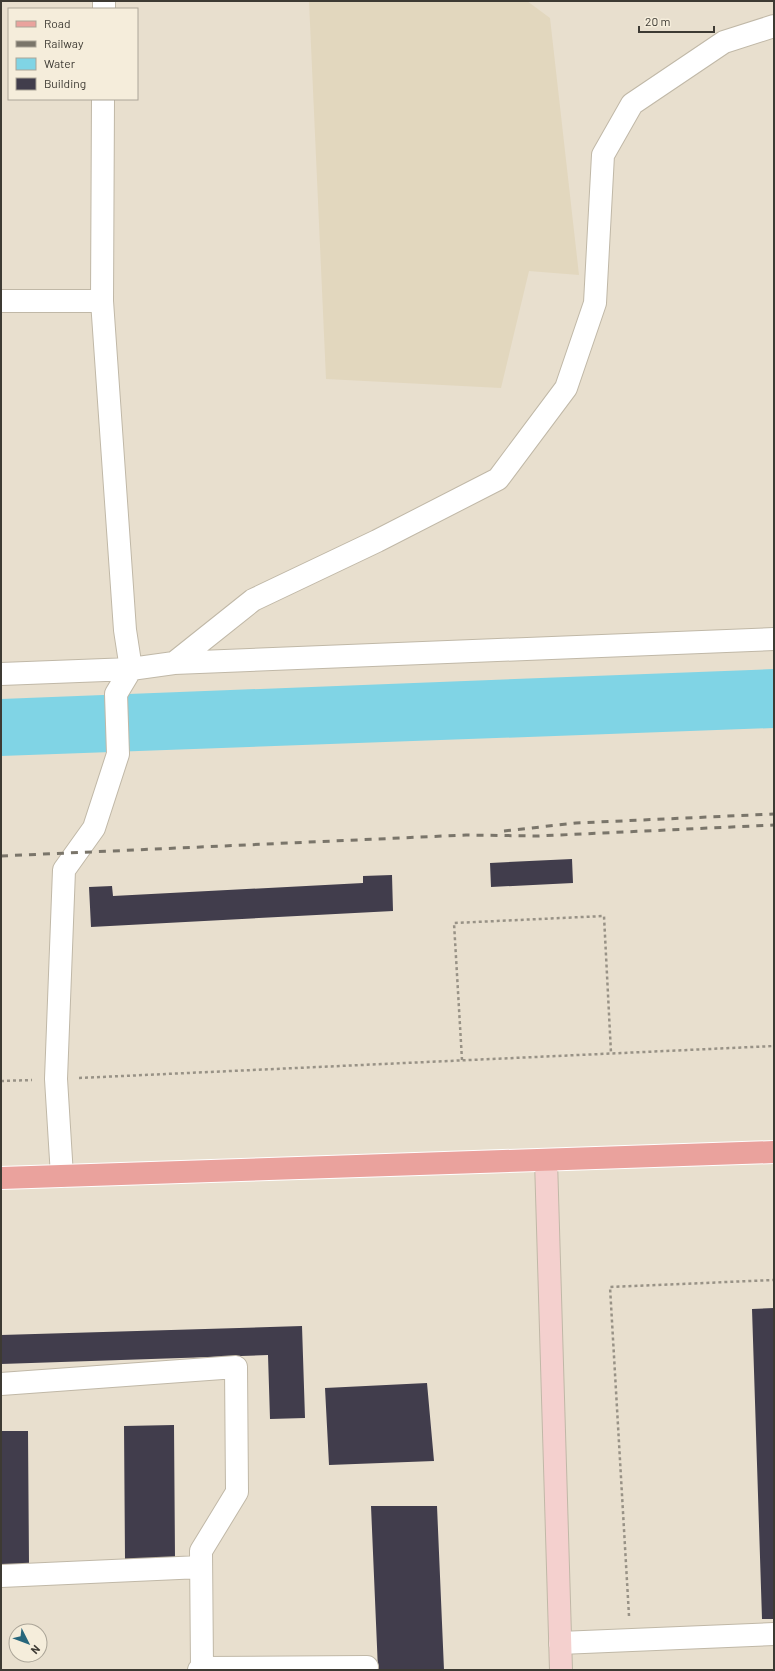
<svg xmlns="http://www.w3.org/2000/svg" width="775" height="1671" viewBox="0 0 775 1671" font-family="Barlow,sans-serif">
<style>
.built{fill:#e2d7be}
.water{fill:#80d4e5}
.building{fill:#413d4c}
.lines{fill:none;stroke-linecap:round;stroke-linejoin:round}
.street-casing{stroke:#c0b8a7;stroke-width:24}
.secondary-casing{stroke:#c0b8a7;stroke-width:24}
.primary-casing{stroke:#fff;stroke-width:24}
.path{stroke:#989286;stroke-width:2.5;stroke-dasharray:3 3;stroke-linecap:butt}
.street{stroke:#fff;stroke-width:22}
.secondary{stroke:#f4d0ce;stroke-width:22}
.primary{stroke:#eaa29d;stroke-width:22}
.rail{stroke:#7a756a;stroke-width:3;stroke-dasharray:7 7;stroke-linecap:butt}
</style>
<rect width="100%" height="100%" fill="#e8dfce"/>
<path class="built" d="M309,1H527L550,18L579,275L529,271L501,388L326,379Z"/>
<path class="water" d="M774,669V728L1,756V699Z"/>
<path class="building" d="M572,859L573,883L491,887L490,863Z
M392,875L393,911L91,927L89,887L112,886L113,896L363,883V876Z
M774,1308V1619H762L752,1309Z
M302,1326L305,1418L270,1419L268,1355L1,1364V1335Z
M427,1383L434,1461L329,1465L325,1388Z
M174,1425L175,1558L125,1559L124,1426Z
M1,1431H28L29,1564H1Z
M371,1506H437L444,1670H378Z"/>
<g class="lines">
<defs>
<path id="street" d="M104,9V1
M1,301H102
M174,663L253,600L377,541L498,479L566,388L595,303L603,155L632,104L724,42L774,26
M1,674L131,669L174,663L774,639
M62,1176L56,1079L64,870L94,828L118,754L116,694L131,669L125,630L102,301L103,99
M1,1384L236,1367L237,1492L201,1551L202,1668
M1,1576L201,1567
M560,1643L774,1634
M199,1670L202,1668L367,1667"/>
<path id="secondary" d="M546,1160L561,1670"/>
<path id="primary" d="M1,1178L774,1152"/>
</defs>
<use href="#street" class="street-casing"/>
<use href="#secondary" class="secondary-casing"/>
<use href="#primary" class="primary-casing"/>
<path class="path" d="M462,1060L454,923L604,916L611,1053
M79,1078L774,1046
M1,1081L32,1080
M629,1616L610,1287L774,1280"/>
<use href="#street" class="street"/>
<use href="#secondary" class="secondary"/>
<use href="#primary" class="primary"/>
<path class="rail" d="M504,831L576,823L774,814
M1,856L466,835L538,836L774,825"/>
</g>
<rect width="775" height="1671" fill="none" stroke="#3d3a33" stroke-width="4"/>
<rect x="8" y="8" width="130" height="92" fill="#f5eddb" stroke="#aba598"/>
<rect x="16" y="21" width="20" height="6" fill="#eaa29d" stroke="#aba598"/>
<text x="44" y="28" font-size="12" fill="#3d3a33">Road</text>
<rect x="16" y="41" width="20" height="6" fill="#7a756a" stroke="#aba598"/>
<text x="44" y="48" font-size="12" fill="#3d3a33">Railway</text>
<rect x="16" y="58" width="20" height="12" fill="#80d4e5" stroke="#aba598"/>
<text x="44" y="68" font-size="12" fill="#3d3a33">Water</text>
<rect x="16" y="78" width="20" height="12" fill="#413d4c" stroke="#aba598"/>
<text x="44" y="88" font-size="12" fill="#3d3a33">Building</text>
<g transform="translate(28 1643) rotate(132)"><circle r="19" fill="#f5eddb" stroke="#aba598"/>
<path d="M0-3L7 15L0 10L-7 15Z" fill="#27667b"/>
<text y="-6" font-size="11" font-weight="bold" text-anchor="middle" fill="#3d3a33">N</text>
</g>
<path d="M639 26v6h75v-6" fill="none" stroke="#3d3a33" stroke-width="2"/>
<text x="645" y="26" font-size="12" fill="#3d3a33" stroke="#f5eddb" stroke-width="3" paint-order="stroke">20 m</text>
</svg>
